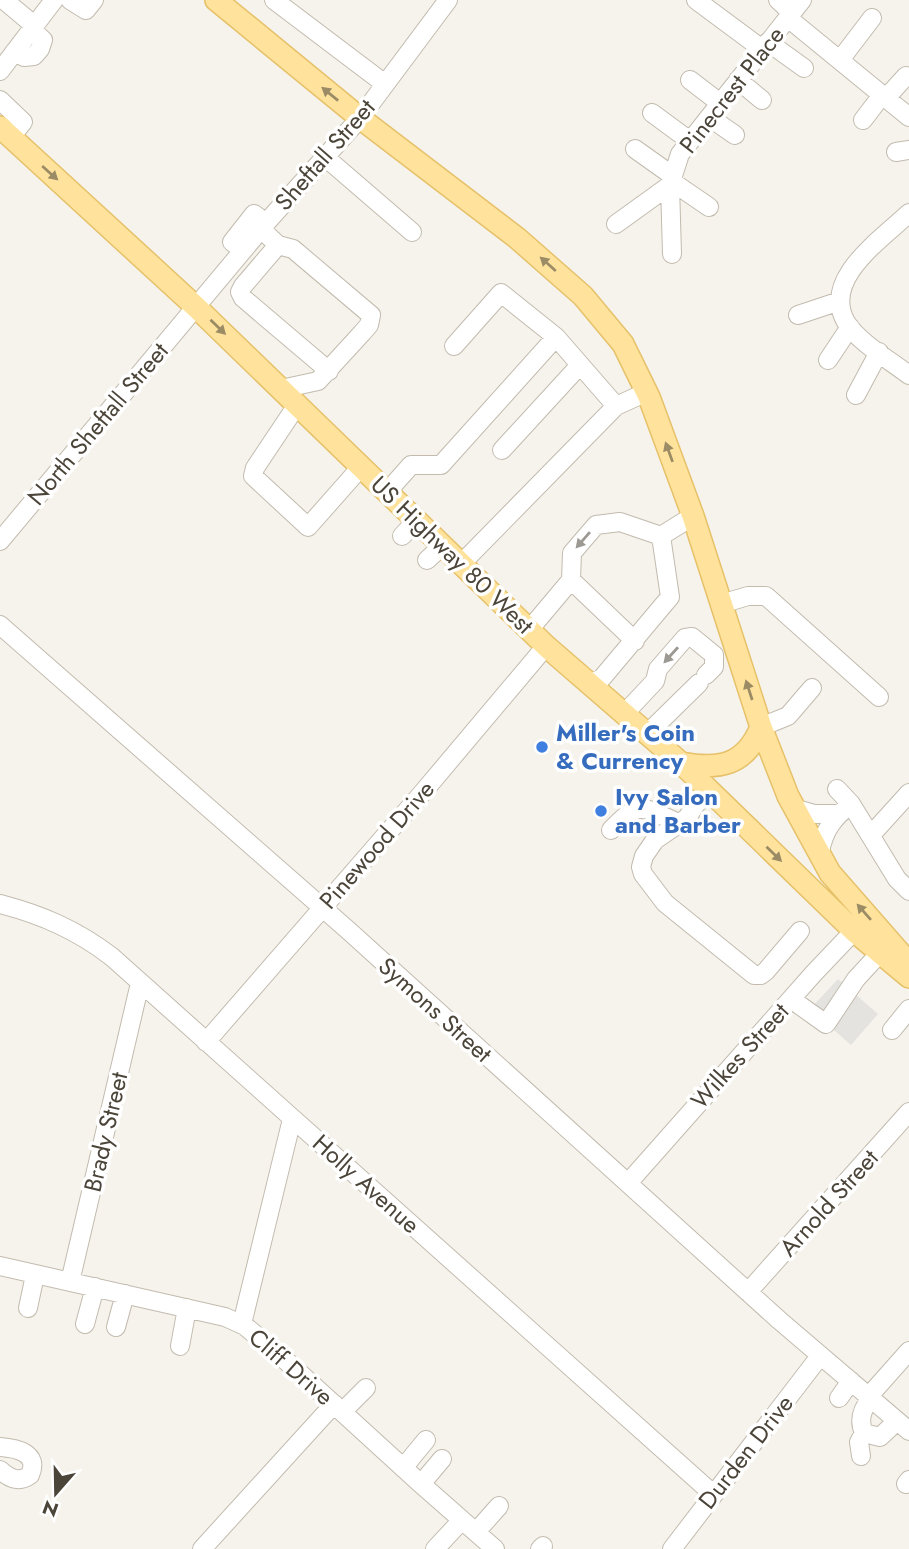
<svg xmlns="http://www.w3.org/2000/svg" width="909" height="1549" viewBox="0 0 909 1549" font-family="Jost,sans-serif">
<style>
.parking{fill:#e5e3e0}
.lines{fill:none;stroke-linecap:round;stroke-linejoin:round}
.minor-casing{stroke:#c2bbae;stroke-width:20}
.major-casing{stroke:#e6c16a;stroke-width:24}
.minor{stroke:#fff;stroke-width:18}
.major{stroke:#ffe39c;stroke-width:21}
.oneway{fill:#9c8c66}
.oneway2{fill:#9c9892}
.shop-dot{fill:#3f7fe0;stroke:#fff;stroke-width:2.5}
.labels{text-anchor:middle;stroke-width:7;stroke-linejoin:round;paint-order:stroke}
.street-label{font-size:24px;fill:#4b4439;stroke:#fff}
.shop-label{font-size:24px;font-weight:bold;fill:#366cbe;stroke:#fff;text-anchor:start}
</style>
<rect width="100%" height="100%" fill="#f6f3ec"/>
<path class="parking" d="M838,979L878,1014L851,1045L810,1009Z"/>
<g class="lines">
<defs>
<path id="minor" d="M4,0L35,26
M70,0L86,10L94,0
M274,0L385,84
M696,0L762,49
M778,0L792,13
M788,18L909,117
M768,42L804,68
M14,52L24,57L34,56L40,49L43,40L32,30
M840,60L872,18
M0,71L54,0
M690,80L720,103
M738,80L762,100
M886,98L906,76
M0,100L23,122L11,137
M652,113L690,141
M709,117L735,135
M863,120L882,95
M635,149L673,176
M896,152L909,150
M325,157L412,232
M671,181L709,207
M909,213C882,239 821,279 846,322C858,342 891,361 909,375
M616,224L670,185
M261,229L278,245L293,249L371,315L369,325L362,333L318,381L281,389
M278,245L243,286L240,292L243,298L329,371
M243,250L232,242L254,214L266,223
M672,254L670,185L680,154L802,0
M798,315L840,301
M828,360L850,327
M856,395L879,352
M297,405L255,468L253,476L308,527L361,467
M616,406L647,392
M502,450L580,365
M387,492L411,465H441L556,337L501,293L454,346
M402,536L416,521
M661,536L693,516
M0,541L266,223L360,118L448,0
M427,560L442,546
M461,564L616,406L556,337
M571,580L635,641
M721,604L748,596H766L879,697
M0,625L349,931L779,1320L909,1431
M529,630L571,580L572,553L596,525L620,522L661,536L670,597L602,678L589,684
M624,714L655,681L658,669L685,638L692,637L714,655V667L706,675
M761,727L788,716L812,688
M647,734L699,683
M837,789L851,804
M710,792L696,804L687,818L655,840L644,856L641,867L643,874L665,903L754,975H761L766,971L800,931
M796,809L814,814H837
M611,830C642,798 641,808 679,823
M871,835L909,793
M820,852C824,830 833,818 851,804L897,879L909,891
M0,904C42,915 77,930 112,957L713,1494
M791,999L826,1024L856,979L880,953
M892,1030L909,1009
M206,1042L424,791L546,646
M628,1183L814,973L854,931
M0,1266L225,1317L245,1326L283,1358L421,1484L495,1549
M70,1282L140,983
M748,1292L909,1112
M28,1308L35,1275
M85,1324L95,1287
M242,1324L292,1119
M116,1327L125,1294
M180,1346L187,1308
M869,1396L909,1351
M839,1398L851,1381
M871,1398C862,1409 858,1420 864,1433L880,1437L897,1421
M342,1412L366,1388
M0,1447C16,1448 40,1453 30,1475C19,1483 10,1479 0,1470
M861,1456L859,1442L864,1433
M403,1468L426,1440
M421,1484L442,1459
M906,1484L909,1480
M476,1532L499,1506
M202,1549L334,1404
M435,1549L462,1520
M540,1549L543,1546
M672,1549L820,1356"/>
<path id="major" d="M216,0L360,118L517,238L583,296L623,344L649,397L693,516L761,727L788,796L830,873L908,962
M0,127L196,307L546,646L681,763L854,931L909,977
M681,763C719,770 745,766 761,727"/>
</defs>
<use href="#minor" class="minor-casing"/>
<use href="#major" class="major-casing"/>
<use href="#minor" class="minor"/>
<use href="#major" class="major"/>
</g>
<defs><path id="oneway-solid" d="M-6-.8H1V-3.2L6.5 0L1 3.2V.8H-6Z" transform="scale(1.75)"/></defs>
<g class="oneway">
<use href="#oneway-solid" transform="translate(330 94) rotate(-141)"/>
<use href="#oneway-solid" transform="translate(50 173) rotate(42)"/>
<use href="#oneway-solid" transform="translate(548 264) rotate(-138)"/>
<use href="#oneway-solid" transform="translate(218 327) rotate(44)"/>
<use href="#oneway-solid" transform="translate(669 452) rotate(-110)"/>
<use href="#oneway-solid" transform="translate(749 690) rotate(-108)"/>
<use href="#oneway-solid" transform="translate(774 854) rotate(44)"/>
<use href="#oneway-solid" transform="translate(864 912) rotate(-131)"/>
</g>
<g class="oneway2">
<use href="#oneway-solid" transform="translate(583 540) rotate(131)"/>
<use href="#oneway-solid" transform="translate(671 655) rotate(132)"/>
</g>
<g class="shop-dot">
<circle cx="542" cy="747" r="7"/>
<circle cx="601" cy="811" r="7"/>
</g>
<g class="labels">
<g class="street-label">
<text transform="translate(732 90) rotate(-52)" y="8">Pinecrest Place</text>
<text transform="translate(325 155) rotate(-49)" y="8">Sheftall Street</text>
<text transform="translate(98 424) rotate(-50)" y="8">North Sheftall Street</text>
<text transform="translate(452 555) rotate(44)" y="8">US Highway 80 West</text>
<text transform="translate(377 845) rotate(-49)" y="8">Pinewood Drive</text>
<text transform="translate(435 1010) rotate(42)" y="8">Symons Street</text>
<text transform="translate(740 1056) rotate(-48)" y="8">Wilkes Street</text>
<text transform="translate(106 1132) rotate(-77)" y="8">Brady Street</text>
<text transform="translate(366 1184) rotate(42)" y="8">Holly Avenue</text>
<text transform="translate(829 1203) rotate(-48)" y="8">Arnold Street</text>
<text transform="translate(291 1367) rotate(41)" y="8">Cliff Drive</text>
<text transform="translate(746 1452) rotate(-52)" y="8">Durden Drive</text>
</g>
<g class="shop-label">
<text x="556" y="741">Miller's Coin<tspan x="556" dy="28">&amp; Currency</tspan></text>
<text x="615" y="805">Ivy Salon<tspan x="615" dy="28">and Barber</tspan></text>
</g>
</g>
<g transform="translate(56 1493) rotate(200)" stroke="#ffffff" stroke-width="5" paint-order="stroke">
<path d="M0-5L12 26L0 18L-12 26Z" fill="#4b4439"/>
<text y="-10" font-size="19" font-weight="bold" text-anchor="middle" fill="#4b4439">N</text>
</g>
</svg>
